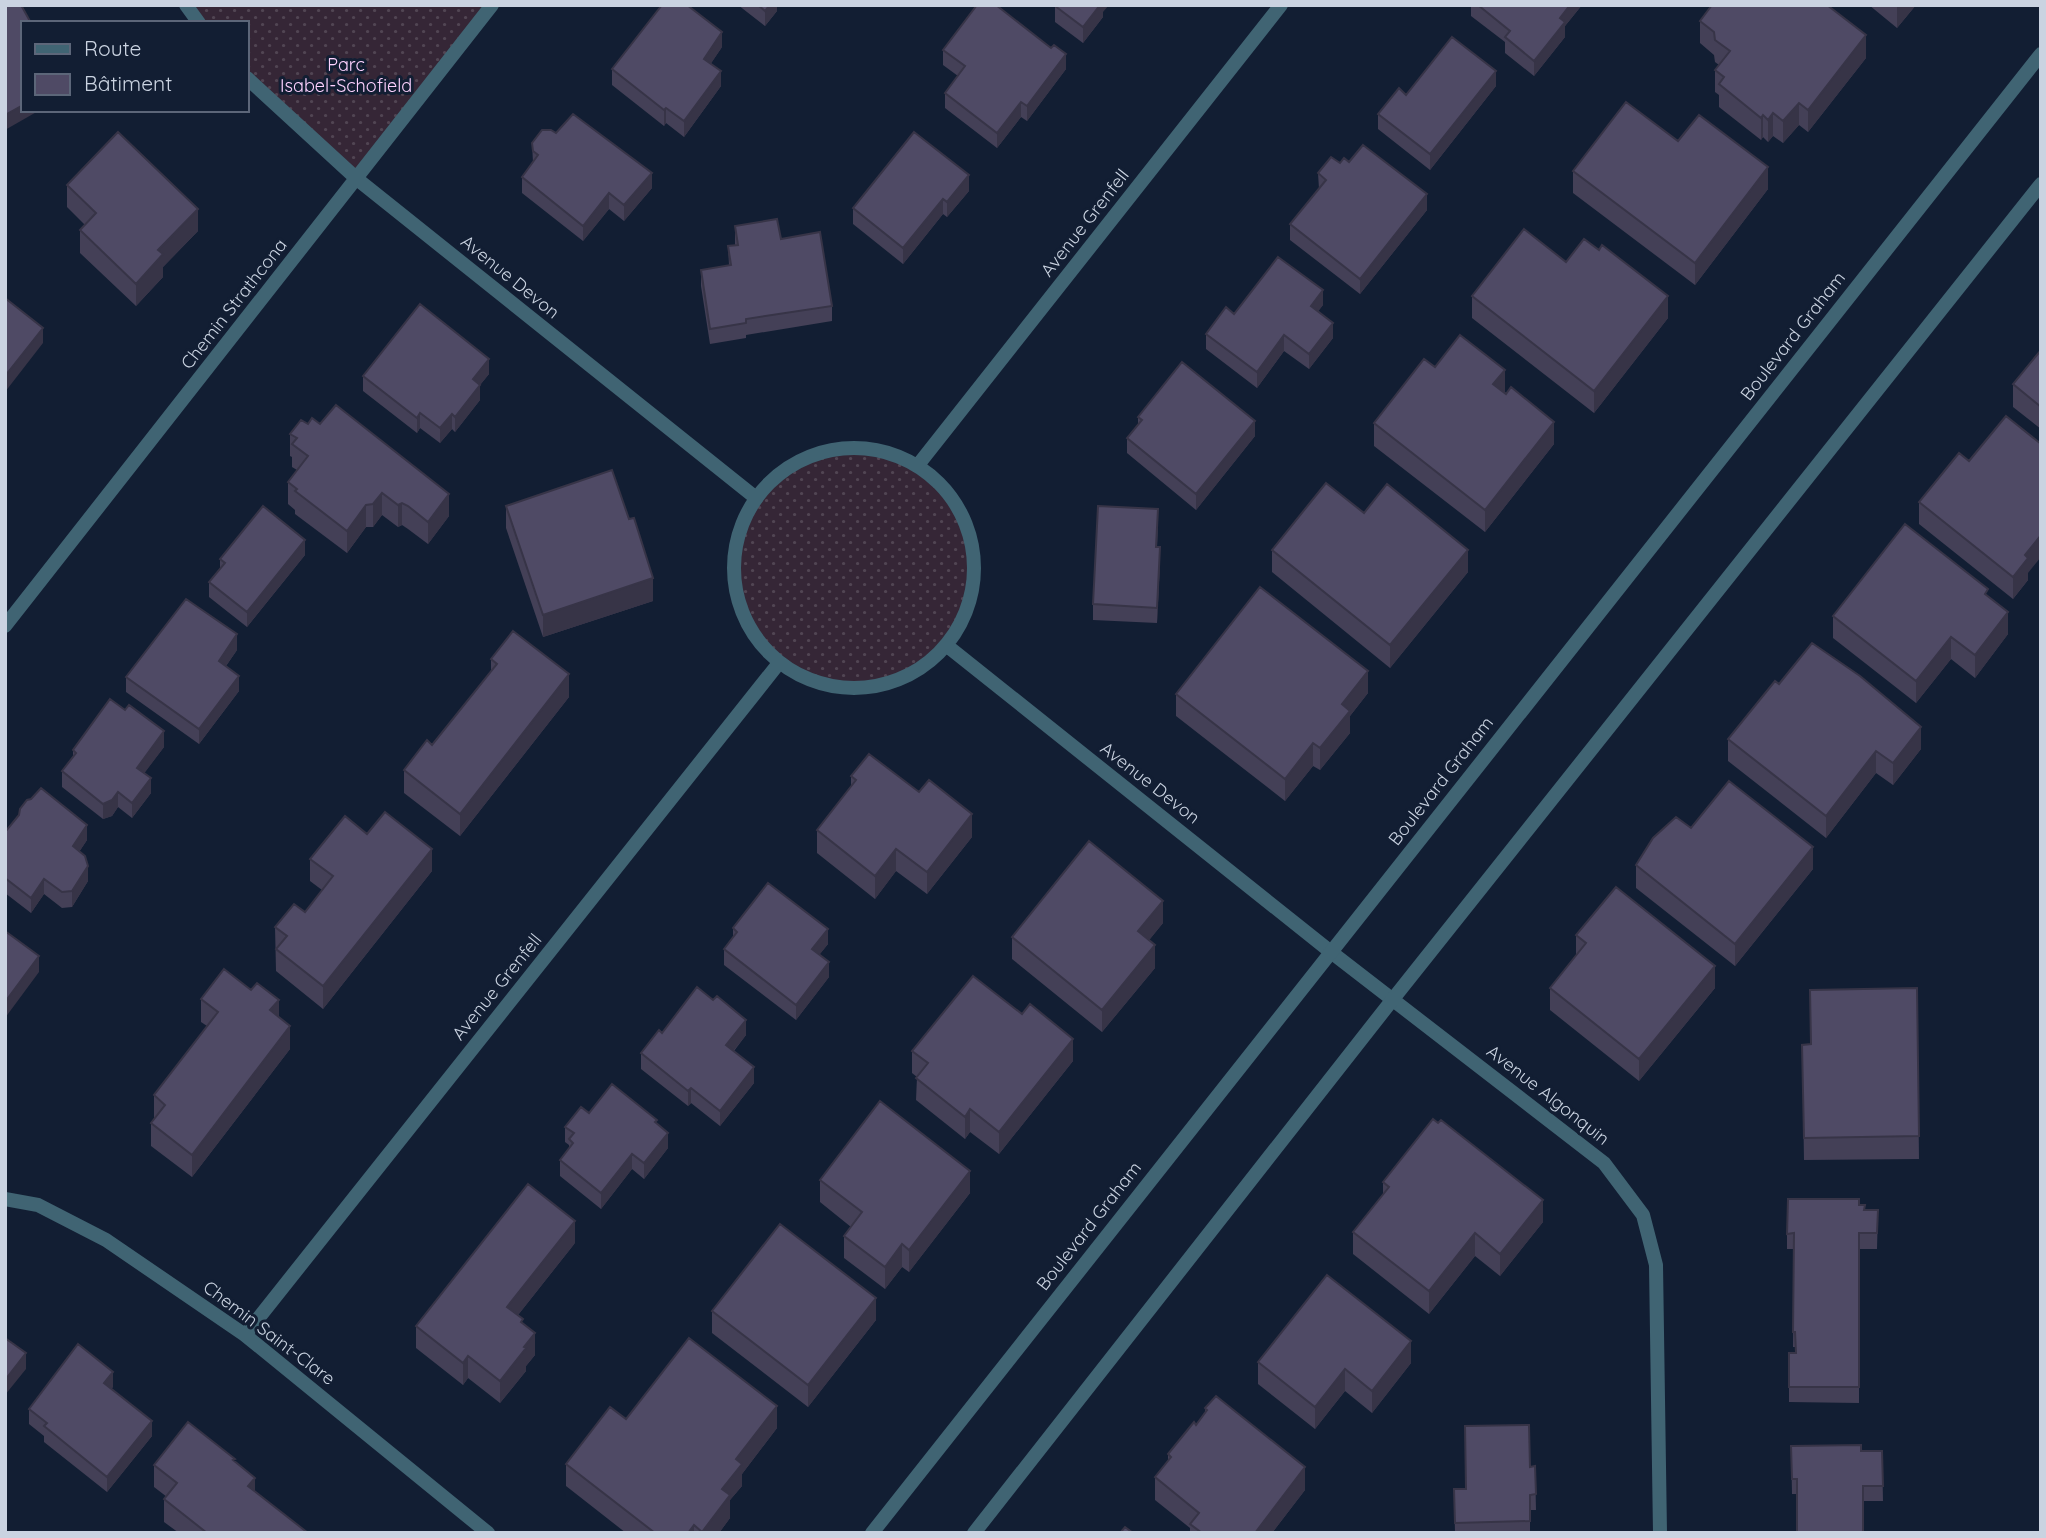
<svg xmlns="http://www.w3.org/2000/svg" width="2046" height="1538" viewBox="0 0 2046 1538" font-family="Quicksand,sans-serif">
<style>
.grass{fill:url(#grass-dots)}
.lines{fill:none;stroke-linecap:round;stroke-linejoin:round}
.minor{stroke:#406473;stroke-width:14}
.tertiary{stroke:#406473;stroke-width:14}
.wall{fill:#444057}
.shaded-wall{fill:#373447}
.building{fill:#4f4a65;stroke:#373447;stroke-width:2}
.labels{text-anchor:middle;stroke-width:6;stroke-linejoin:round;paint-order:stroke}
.park-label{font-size:18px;fill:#fed2ff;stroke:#121e33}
.street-label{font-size:18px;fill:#cad3e1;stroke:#121e33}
</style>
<defs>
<pattern id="grass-dots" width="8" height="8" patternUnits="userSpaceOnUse" patternTransform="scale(1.75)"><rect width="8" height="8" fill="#352636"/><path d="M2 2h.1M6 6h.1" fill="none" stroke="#514553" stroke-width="1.8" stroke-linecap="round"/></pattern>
</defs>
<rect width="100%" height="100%" fill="#121e33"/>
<path class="grass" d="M186,5H492L357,179L247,78V23H199Z
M734 568a120 120 0 1 1 240 0a120 120 0 1 1-240 0Z"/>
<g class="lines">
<path class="minor" d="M186,5L199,23
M247,78L357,179L756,498
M734 568a120 120 0 1 1 240 0a120 120 0 1 1-240 0Z
M918,465L1281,5
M5,626L492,5
M946,645L1331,952L1604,1163L1643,1215L1656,1265L1660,1533
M5,1199L38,1205L106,1240L245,1335L488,1533
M245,1335L779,663"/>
<path class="tertiary" d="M872,1533L2041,54
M974,1533L1393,999L2041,184"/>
</g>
<path class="wall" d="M738,5H777V11L765,26Z
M1471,5H1582L1565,26V37L1534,76L1505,53V42L1471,16Z
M1869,5H1916L1897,28Z
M1055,6L1103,12V17L1083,43L1055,22Z
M1700,21L1866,58L1808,132L1799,125L1783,143L1773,136L1768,142L1763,137L1761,140L1719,107V95L1715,92V70L1719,65L1715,62L1714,55L1700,43Z
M722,47L711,63L721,86L684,137L666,123L664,126L612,85V69Z
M943,50L1066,69L1027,121L1021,117L997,148L945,108V93L958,76L943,65Z
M1496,86L1430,170L1378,129V114L1406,95Z
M1678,141L1768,189L1695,285L1573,193V171Z
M532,143L652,188L624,221L609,209L583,241L522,193V177L533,163Z
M1349,162L1427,210L1360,294L1290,240V224L1319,189L1318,173L1340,163Z
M67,185L198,231L163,267V277L136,306L80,253V230L85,225L67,207Z
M969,191L947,217L943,214L903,264L853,224V208Z
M735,226L781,239L832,306V321L746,335V338L710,344L701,286V270L729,265L728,246L735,245Z
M1566,262L1668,318L1594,413L1472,318V296Z
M1323,305L1318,311L1333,338L1309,369L1284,351L1257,388L1206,349V334L1234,314Z
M2041,350V429L2013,407V384Z
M489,374L480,385V400L455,432L452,429L440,443L420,428L417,433L363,391V376Z
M1505,392L1554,444L1485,532L1374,446V423Z
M1138,417L1255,436L1196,510L1127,453V438L1138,424Z
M290,434L449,516L428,544L408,529L402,525L398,527L382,515L373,527H366L347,553L295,514V510L288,504V482L297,470L292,467V457L290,456Z
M1919,502L2028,573V580L2013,599L1919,524Z
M506,506L653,601L543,637L506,528Z
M1364,513L1468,572L1390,668L1272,572V550Z
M1158,525L1157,547L1160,562L1157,623L1093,620V604Z
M305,555L247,627L209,597V582L220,569V559Z
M1988,596L2008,634L1975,678L1951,659L1916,703L1833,638V616Z
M237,650L226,666L239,691L199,744L126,692V677Z
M491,659L569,697L460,836L404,793V770L432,745L491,671Z
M1779,684L1921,749L1893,785L1876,773L1826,838L1728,761V739Z
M1368,693L1350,716V733L1320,770L1313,766L1285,801L1176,716V694Z
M164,747L144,773L151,793L132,818L118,807L112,816L103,819L62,787V771L73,758V750Z
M851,776L972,837L927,894L896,871L875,899L817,853V830L851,787Z
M1691,828L1813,869L1735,966L1636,888V865Z
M5,832L87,840L79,852L88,881L72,907L62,908L44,894L31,913L5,893Z
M367,834L432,871L323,1009L276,971L275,927L305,912L322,890L310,881V859Z
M1163,923L1149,940L1155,968L1102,1032L1012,959V937Z
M733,928L828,944L819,955L829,977L796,1020L724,965V949L733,937Z
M1576,935L1715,988L1639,1081L1550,1010V988L1576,955Z
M1917,988L1919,1159L1804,1160L1802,1045L1810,1044Z
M201,999L279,1017L290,1049L192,1177L151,1146V1123L155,1118H154V1095L207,1026L201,1022Z
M662,1033L746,1035L734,1051L754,1083L720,1126L691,1103L688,1106L641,1069V1053Z
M912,1051L1073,1061L999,1154L970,1132L965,1139L916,1100L917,1077L912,1073Z
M589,1113L657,1124L668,1148L644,1179L632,1169L601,1209L560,1176V1160L569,1148V1145L565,1142V1127Z
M820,1180L970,1193L909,1272L902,1267L885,1289L844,1258V1236L851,1227L820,1202Z
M1383,1182L1543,1222L1500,1276L1475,1256L1429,1314L1353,1254V1232L1383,1195Z
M1859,1205L1864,1210H1878L1877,1249H1859V1403L1789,1402V1353H1795V1347H1793L1794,1249H1787V1234Z
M575,1243L518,1315L523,1324L535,1355L526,1366V1371L500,1403L468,1378L463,1385L416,1348V1326Z
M712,1311L876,1320L808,1407L712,1333Z
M1258,1362L1411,1363L1372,1413L1345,1391L1315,1429L1258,1384Z
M113,1387L111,1389L152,1436L107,1492L44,1442V1436L29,1424V1409Z
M1205,1408L1305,1490L1272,1533H1190V1528L1155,1500V1477L1168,1462V1454L1196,1425L1205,1413Z
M626,1419L777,1428L742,1474V1486L730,1500V1518L719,1533H626L566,1486V1464Z
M1791,1446L1882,1451L1883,1501H1863L1797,1494H1792Z
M235,1462L255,1491L308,1533H179L164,1522V1499L167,1497L154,1487V1465Z
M1535,1466L1536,1510H1530V1533H1455L1454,1489H1466L1530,1467Z"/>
<path class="shaded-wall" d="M770,5H777V11L765,26V11Z
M1100,5H1109L1103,12V17L1083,43V27Z
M1570,5H1582L1565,26V37L1534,76V61L1560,18Z
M1898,5H1916L1897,28V6Z
M722,32V47L704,74V59Z
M1866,35V58L1808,132V110Z
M1066,54V69L1027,121V106Z
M721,71V86L684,137V121Z
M1496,71V86L1430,170V154Z
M1021,102V117L997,148V133Z
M1799,103V125L1783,143V121Z
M23,105V110H40L5,130V115Z
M666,108V123L664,126V110Z
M1773,113V136L1768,142V120Z
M1763,115V137L1761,140V118Z
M1768,167V189L1695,285V263Z
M652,173V188L624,221V205Z
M969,175V191L947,217V202Z
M609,193V209L583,241V226Z
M1427,194V210L1360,294V279Z
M943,199V214L903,264V248Z
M198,209V231L163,267V277L136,306V284L158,250Z
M1323,290V305L1311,321V306Z
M1668,296V318L1594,413V391Z
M1333,323V338L1309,369V354Z
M43,328V343L5,392V376Z
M1284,335V351L1257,388V372Z
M489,359V374L480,385V400L455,432V417L473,379Z
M1505,370V392L1493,406V384Z
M420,413V428L417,433V418Z
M452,414V429L440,443V428Z
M1255,421V436L1196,510V494Z
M1554,422V444L1485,532V510Z
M382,493V515L373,527V504Z
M449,494V516L428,544V522Z
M402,503V525L398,527V505Z
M366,505V527L347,553V531Z
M2041,535V557L2028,573V580L2013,599V577L2025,555Z
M305,540V555L247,627V612Z
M1160,547V562L1157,623V608Z
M1468,550V572L1390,668V645Z
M653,578V601L543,637V615Z
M2008,612V634L1975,678V655Z
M237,634V650L219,676V661Z
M1951,637V659L1916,703V681Z
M1368,671V693L1350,716V733L1320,770V748L1342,704Z
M569,674V697L460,836V814Z
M239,676V691L199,744V729Z
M1921,727V749L1893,785V763Z
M164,731V747L137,783V768Z
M1313,743V766L1285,801V779Z
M1876,751V773L1826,838V816Z
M151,778V793L132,818V803Z
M118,792V807L112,816L103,819V804Z
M972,814V837L927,894V872Z
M87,825V840L73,861V846Z
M1813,847V869L1735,966V944Z
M432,849V871L323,1009V986Z
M896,849V871L875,899V876Z
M88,866V881L72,907V891Z
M44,879V894L31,913V898Z
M1163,901V923L1138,954V931Z
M828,929V944L812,964V949Z
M1155,945V968L1102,1032V1010Z
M39,956V972L5,1018V1002Z
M829,962V977L796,1020V1005Z
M1715,966V988L1639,1081V1059Z
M279,1000V1022L270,1010Z
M746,1020V1035L726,1060V1045Z
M290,1026V1049L192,1177V1155Z
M1073,1039V1061L999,1154V1132Z
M754,1067V1083L720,1126V1111Z
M691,1088V1103L688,1106V1091Z
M970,1109V1132L965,1139V1117Z
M668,1133V1148L644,1179V1163Z
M632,1154V1169L601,1209V1193Z
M970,1171V1193L909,1272V1250Z
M1543,1200V1222L1500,1276V1254Z
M575,1221V1243L507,1329V1307Z
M1475,1233V1256L1429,1314V1291Z
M902,1244V1267L885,1289V1267Z
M876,1298V1320L808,1407V1385Z
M535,1333V1355L526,1366V1371L500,1403V1381L524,1347Z
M1411,1341V1363L1372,1413V1391Z
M26,1353V1369L5,1395V1380Z
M468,1356V1378L463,1385V1363Z
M1345,1369V1391L1315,1429V1407Z
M113,1372V1387L104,1399V1383Z
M777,1406V1428L742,1474V1486L730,1500V1518L719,1533H702L736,1459Z
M152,1421V1436L107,1492V1477Z
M1305,1467V1490L1272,1533H1255Z
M255,1478V1500L248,1486Z
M694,1525V1533H688Z"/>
<path class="building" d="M5,5H21L31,23H23V105L5,115Z
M662,5H687L722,32L704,59L721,71L684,121L666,108L664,110L612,69Z
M758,5H770L765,11Z
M977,5H996L1051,48L1054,45L1066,54L1027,106L1021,102L997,133L945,93L965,66L943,50Z
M1056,5H1100L1083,27L1055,6Z
M1478,5H1570L1560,18L1565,22L1534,61L1505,37L1510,31Z
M1712,5H1827L1866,35L1808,110L1799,103L1783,121L1773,113L1768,120L1763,115L1761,118L1719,84L1724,77L1715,70L1730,51L1715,40L1714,32L1700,21Z
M1452,37L1496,71L1430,154L1378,114L1399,88L1406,95Z
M1626,102L1678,141L1699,115L1768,167L1695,263L1573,171Z
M573,114L652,173L624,205L609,193L583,226L522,177L538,155L533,151L532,143L542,130H551L556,133Z
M118,132L198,209L158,250L163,254L136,284L80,230L96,213L67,185Z
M914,132L969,175L947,202L943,199L903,248L853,208Z
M1363,145L1427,194L1360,279L1290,224L1326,180L1318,173L1331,157L1340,163L1344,158L1349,162Z
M777,219L781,239L820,232L832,306L746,319V323L710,329L701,270L731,265L728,246L738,245L735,226Z
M1524,229L1566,262L1584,239L1599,250L1602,245L1668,296L1594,391L1472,296Z
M1278,257L1323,290L1311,306L1333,323L1309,354L1284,335L1257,372L1206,334L1226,307L1234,314Z
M5,298L43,328L5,376Z
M420,304L489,359L473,379L480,385L455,417L452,414L440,428L420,413L417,418L363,376Z
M1460,335L1505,370L1493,384L1506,394L1511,387L1554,422L1485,510L1374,423L1424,359L1435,367Z
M2041,350V407L2013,384Z
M1182,362L1255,421L1196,494L1127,438L1142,420L1138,417Z
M336,405L449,494L428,522L408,506L402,503L398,505L382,493L373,504L366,505L347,531L295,491L297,489L288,482L308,456L292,444L297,438L290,434L301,420L308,424L312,418L320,424Z
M2006,416L2041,444V535L2025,555L2028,558L2013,577L1919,502L1959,453L1969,461Z
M612,470L629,519L634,518L653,578L543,615L506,506Z
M1326,483L1364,513L1387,484L1468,550L1390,645L1272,550Z
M263,506L305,540L247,612L209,582L225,563L220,559Z
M1098,506L1158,509L1156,547H1160L1157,608L1093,604Z
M1905,524L1988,589L1985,594L2008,612L1975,655L1951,637L1916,681L1833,616Z
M1260,587L1368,671L1342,704L1350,711L1320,748L1313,743L1285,779L1176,694Z
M186,599L237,634L219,661L239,676L199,729L126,677Z
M513,631L569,674L460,814L404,770L427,740L432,745L497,664L491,659Z
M1812,643L1860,676L1921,727L1893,763L1876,751L1826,816L1728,739L1775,681L1779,684Z
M110,699L125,710L129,705L164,731L137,768L151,778L132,803L118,792L112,800L103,804L62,771L76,753L73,750Z
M869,754L919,792L929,780L972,814L927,872L896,849L875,876L817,830L856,780L851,776Z
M1729,781L1813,847L1735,944L1636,865L1653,838L1676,817L1691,828Z
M41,788L87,825L73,846L85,856L88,866L72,891L62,892L44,879L31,898L5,878V832L19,815L20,809L27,800L31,799Z
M385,812L432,849L323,986L276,949L287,936L275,927L294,904L305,912L333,876L310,859L345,816L367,834Z
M1089,841L1163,901L1138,931L1155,945L1102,1010L1012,937Z
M768,883L828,929L812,949L829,962L796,1005L724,949L737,932L733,928Z
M1616,887L1715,966L1639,1059L1550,988L1586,943L1576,935Z
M5,931L39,956L5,1002Z
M224,969L251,990L257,983L279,1000L270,1010L290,1026L192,1155L151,1123L165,1105L154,1095L218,1012L201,999Z
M973,976L1022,1014L1030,1004L1073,1039L999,1132L970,1109L965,1117L916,1078L928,1063L912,1051Z
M697,987L713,1000L717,996L746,1020L726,1045L754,1067L720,1111L691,1088L688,1091L641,1053L659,1030L662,1033Z
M1917,988L1919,1136L1804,1138L1802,1045L1811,1044L1810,990Z
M612,1084L657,1120L655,1122L668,1133L644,1163L632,1154L601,1193L560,1160L573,1143L569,1139L574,1133L565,1127L581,1107L589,1113Z
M880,1101L970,1171L909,1250L902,1244L885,1267L844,1236L862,1212L820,1180Z
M1433,1119L1438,1123L1441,1120L1543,1200L1500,1254L1475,1233L1429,1291L1353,1232L1389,1187L1383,1182Z
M528,1184L575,1221L507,1307L523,1319L521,1322L535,1333L524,1347L526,1348L500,1381L468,1356L463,1363L416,1326Z
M1788,1199H1859V1205H1865L1864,1210H1878L1877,1233H1859V1387H1789V1353H1796L1795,1332H1793L1794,1233L1787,1234Z
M780,1224L876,1298L808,1385L712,1311Z
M1327,1275L1411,1341L1372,1391L1345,1369L1315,1407L1258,1362Z
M5,1338L26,1353L5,1380Z
M689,1338L777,1406L736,1459L742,1464L722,1489L730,1495L702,1532L694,1525L688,1533H655L566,1464L610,1407L626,1419Z
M78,1344L113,1372L104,1383L152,1421L107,1477L44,1426L47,1423L29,1409Z
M1216,1396L1305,1467L1255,1533H1202L1190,1524L1199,1513L1155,1477L1171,1457L1168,1454L1194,1422L1196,1425L1207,1410L1205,1408Z
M188,1422L235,1459L233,1460L255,1478L248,1486L308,1533H207L164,1499L177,1483L154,1465Z
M1529,1425L1530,1467L1535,1466L1536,1494L1530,1495V1521L1455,1523L1454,1489H1466L1465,1426Z
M1861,1445V1451H1882L1883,1486H1863V1533H1797V1479H1792L1791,1446Z
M1125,1527L1133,1533H1120Z"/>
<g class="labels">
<g class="park-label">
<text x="346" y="71">Parc<tspan x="346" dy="21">Isabel-Schofield</tspan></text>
</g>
<g class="street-label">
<text transform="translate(1085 223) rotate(-52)" y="6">Avenue Grenfell</text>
<text transform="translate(510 277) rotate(39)" y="6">Avenue Devon</text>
<text transform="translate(234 304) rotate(-52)" y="6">Chemin Strathcona</text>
<text transform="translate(1793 336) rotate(-52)" y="6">Boulevard Graham</text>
<text transform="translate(1441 781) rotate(-52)" y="6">Boulevard Graham</text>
<text transform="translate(1150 783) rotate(38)" y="6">Avenue Devon</text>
<text transform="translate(497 987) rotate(-51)" y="6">Avenue Grenfell</text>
<text transform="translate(1548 1095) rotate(38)" y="6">Avenue Algonquin</text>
<text transform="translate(1089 1226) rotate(-52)" y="6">Boulevard Graham</text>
<text transform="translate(269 1333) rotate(37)" y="6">Chemin Saint-Clare</text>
</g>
</g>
<rect width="2046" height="1538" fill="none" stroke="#cad3e1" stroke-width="14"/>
<rect x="21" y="21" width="228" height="91" fill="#121e33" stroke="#5c6679" stroke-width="2"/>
<rect x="35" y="44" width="35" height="10" fill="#406473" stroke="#5c6679" stroke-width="2"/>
<text x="84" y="56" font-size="21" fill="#cad3e1">Route</text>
<rect x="35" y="74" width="35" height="21" fill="#4f4a65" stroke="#5c6679" stroke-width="2"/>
<text x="84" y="91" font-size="21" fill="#cad3e1">Bâtiment</text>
</svg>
